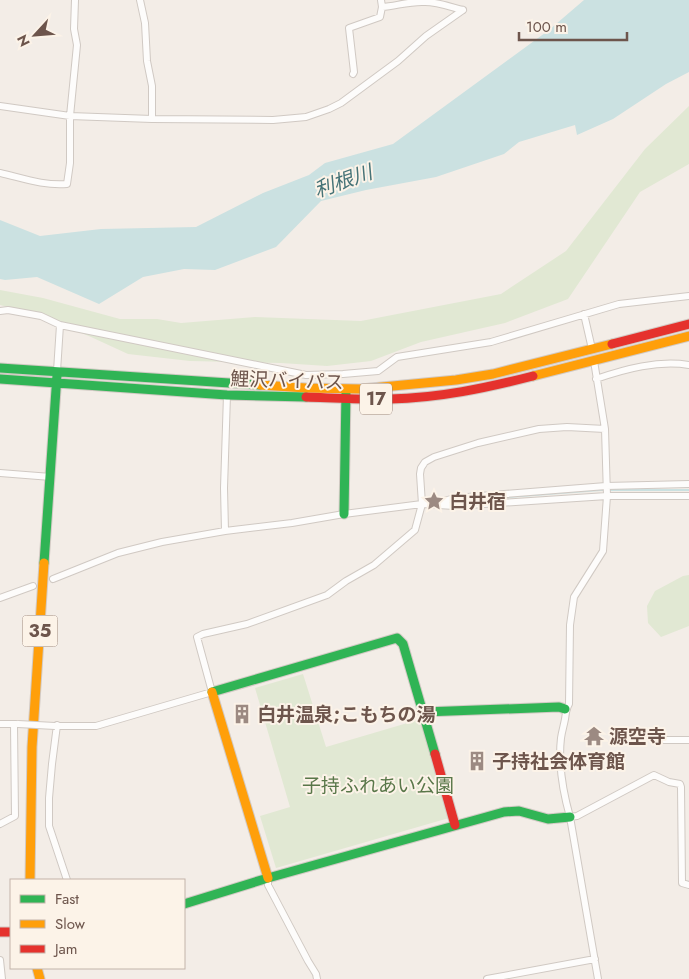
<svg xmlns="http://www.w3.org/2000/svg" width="689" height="979" viewBox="0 0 689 979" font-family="Jost,'Noto Sans JP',sans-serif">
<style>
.green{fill:#e1e8d3}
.water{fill:#cbe1e1}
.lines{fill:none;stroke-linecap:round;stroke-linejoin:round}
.stream{stroke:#cbe1e1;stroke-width:2}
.street-casing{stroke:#d0c9c3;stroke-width:8}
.fast-casing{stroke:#d2cac4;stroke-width:11}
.slow-casing{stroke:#d2cac4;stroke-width:11}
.jam-casing{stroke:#d2cac4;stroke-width:11}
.street{stroke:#fdfcfb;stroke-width:6}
.fast{stroke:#30b455;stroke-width:9}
.slow{stroke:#ff9f0a;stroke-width:9}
.jam{stroke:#e5322d;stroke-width:9}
.street-bridge-casing{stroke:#d0c9c3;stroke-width:8;stroke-linecap:butt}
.street-bridge{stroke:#fdfcfb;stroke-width:6}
.labels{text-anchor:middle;stroke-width:4;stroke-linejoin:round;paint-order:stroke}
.shield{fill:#fcf3e8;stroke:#98847b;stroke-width:1}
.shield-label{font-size:18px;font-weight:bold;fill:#6d554c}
.street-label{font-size:19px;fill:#6d554c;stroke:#fcf3e8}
.poi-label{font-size:19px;font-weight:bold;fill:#6d554c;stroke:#fcf3e8;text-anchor:start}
.park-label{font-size:19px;fill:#597749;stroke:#fcf3e8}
.water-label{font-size:20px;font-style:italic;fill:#467377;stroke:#fcf3e8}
</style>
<rect width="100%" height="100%" fill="#f3ede7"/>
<path class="green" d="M689,106V164L640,192L568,299L505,323L421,342L371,361L327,366L281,363L190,361L128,354L91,337L41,316L0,305V290L43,298L120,319H157L181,323L255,317L361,321L501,294L566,251L645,149Z
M689,575V626L661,637L648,623L647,606L655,591L683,576Z
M303,674L326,747L421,719L449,818L276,868L260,816L290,807L255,688Z"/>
<path class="water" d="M584,0H689V72L666,84L613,119L577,135L575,125L519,142L504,154L436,177L366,190L321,201L276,247L215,270L184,269L143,277L99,304L37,277L5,280L0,279V220L40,236L101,229L196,227L263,193L309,175L325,163L393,144L549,30Z"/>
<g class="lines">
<path class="stream" d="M456,501L600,490H689"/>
<defs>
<path id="street" d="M140,0L145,23L147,61L152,86V119
M382,7C396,6 410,1 425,2C437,2 451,7 463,10
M353,74L354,72L349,28L380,17L382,7L381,0
M0,106L70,116L152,119L273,120L306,117L329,109L341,103L398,61L426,36L463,10
M0,173C22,178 44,186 67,184L70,163V116L77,45L74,29L75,0
M0,311L8,310L41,316L60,325L306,375L343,374L378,371L397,357L491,342L619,304L689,296
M584,314L592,349
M594,361L605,429L607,496L603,551L574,597L570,625L569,704C566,709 566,713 565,719C564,725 562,731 561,738C558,764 563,792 570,817L598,979
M57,371L60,325
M596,379C625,369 658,360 689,365
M0,473L51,477
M436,503L455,498L606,486L689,484
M225,531L224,488L227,395
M53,579L118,553L162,542L225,531L292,523L344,514L422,504L454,506L607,496H689
M0,598L33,586
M0,724H16
M57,725L52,764L49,798V826L67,880
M55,726H96L212,692L197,637L203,634L247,624L327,595L346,581L374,565L415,530L422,504L420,474L421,468L425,462L434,457L478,443L539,429L567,427L605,429
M664,740H689
M570,817L577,816L654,775L669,782L680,784L681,787L682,883L689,885
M0,824L15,816L14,724
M268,878V885L308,961L316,974L317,979
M0,960L2,979
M487,979L595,959"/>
<path id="fast" d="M0,368L260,385
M0,379L227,395L306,397
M344,514L346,392
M44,563L57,375
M212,692L397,638L403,644L435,754
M424,712L559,707L565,709
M184,904L268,878L504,812L519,811L548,819L570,817"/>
<path id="slow" d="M533,376L689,336
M260,385L306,388L361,389L456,380L493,374L612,344
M212,692L268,878
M30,880L32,747L44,563
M37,968L40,979"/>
<path id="jam" d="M612,344L689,324
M306,397C334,398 362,400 390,399C439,398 486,388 533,376
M435,754L455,825
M0,932H11"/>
</defs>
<use href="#street" class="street-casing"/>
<use href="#fast" class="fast-casing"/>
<use href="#slow" class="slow-casing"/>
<use href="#jam" class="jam-casing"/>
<use href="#street" class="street"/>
<use href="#fast" class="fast"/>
<use href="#slow" class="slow"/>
<use href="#jam" class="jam"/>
<defs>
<path id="street-bridge" d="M18,724L55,726"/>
</defs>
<use href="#street-bridge" class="street-bridge-casing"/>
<use href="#street-bridge" class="street-bridge"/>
</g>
<defs>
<symbol id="sight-bare" viewBox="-9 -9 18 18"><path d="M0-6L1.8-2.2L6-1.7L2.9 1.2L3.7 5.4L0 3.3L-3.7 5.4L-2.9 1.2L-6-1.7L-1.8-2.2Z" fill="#9c8a82" stroke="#fcf3e8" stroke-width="2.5" paint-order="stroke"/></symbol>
<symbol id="building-bare" viewBox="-9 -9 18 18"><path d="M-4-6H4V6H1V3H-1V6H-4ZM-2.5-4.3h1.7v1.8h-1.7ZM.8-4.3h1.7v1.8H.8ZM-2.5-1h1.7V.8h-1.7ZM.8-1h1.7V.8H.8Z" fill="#9c8a82" stroke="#fcf3e8" stroke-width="2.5" paint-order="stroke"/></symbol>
<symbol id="temple-bare" viewBox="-9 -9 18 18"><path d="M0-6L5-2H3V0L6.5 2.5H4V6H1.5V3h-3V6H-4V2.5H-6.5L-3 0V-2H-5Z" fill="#9c8a82" stroke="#fcf3e8" stroke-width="2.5" paint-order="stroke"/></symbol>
</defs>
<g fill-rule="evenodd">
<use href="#sight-bare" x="420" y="487" width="28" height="28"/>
<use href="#building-bare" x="228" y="700" width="28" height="28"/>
<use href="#temple-bare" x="580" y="722" width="28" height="28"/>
<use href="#building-bare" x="463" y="747" width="28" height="28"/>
</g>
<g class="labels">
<g class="shield">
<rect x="360" y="383.5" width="32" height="31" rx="4"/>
<rect x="22.5" y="615.5" width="35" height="31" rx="4"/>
</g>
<g class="shield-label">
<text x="376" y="405">17</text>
<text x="40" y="637">35</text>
</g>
<g class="street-label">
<text transform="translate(287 380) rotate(2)" y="7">鯉沢バイパス</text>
</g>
<g class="poi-label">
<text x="449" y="508">白井宿</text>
<text x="257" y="721">白井温泉;こもちの湯</text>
<text x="609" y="743">源空寺</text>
<text x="492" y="768">子持社会体育館</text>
</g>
<g class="park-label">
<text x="378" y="792">子持ふれあい公園</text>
</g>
<g class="water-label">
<text transform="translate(343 181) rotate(-19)" y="7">利根川</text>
</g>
</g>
<rect x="10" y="879" width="175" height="90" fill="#fcf3e8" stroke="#c3b4aa"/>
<rect x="20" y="895" width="25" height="8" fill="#30b455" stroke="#c3b4aa"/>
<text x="55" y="904" font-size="15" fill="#6d554c">Fast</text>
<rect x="20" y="920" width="25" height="8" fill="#ff9f0a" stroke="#c3b4aa"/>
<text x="55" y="929" font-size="15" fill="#6d554c">Slow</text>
<rect x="20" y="945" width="25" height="8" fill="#e5322d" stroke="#c3b4aa"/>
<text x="55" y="954" font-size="15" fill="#6d554c">Jam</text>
<g transform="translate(35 35) rotate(244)" stroke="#fcf3e8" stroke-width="4" paint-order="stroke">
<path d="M0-4L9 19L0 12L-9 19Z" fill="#6d554c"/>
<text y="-8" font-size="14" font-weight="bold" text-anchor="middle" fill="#6d554c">N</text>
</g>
<path d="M519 32v8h108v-8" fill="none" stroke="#6d554c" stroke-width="2.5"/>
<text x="526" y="32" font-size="15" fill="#6d554c" stroke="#fcf3e8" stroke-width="4" paint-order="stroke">100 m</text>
</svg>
